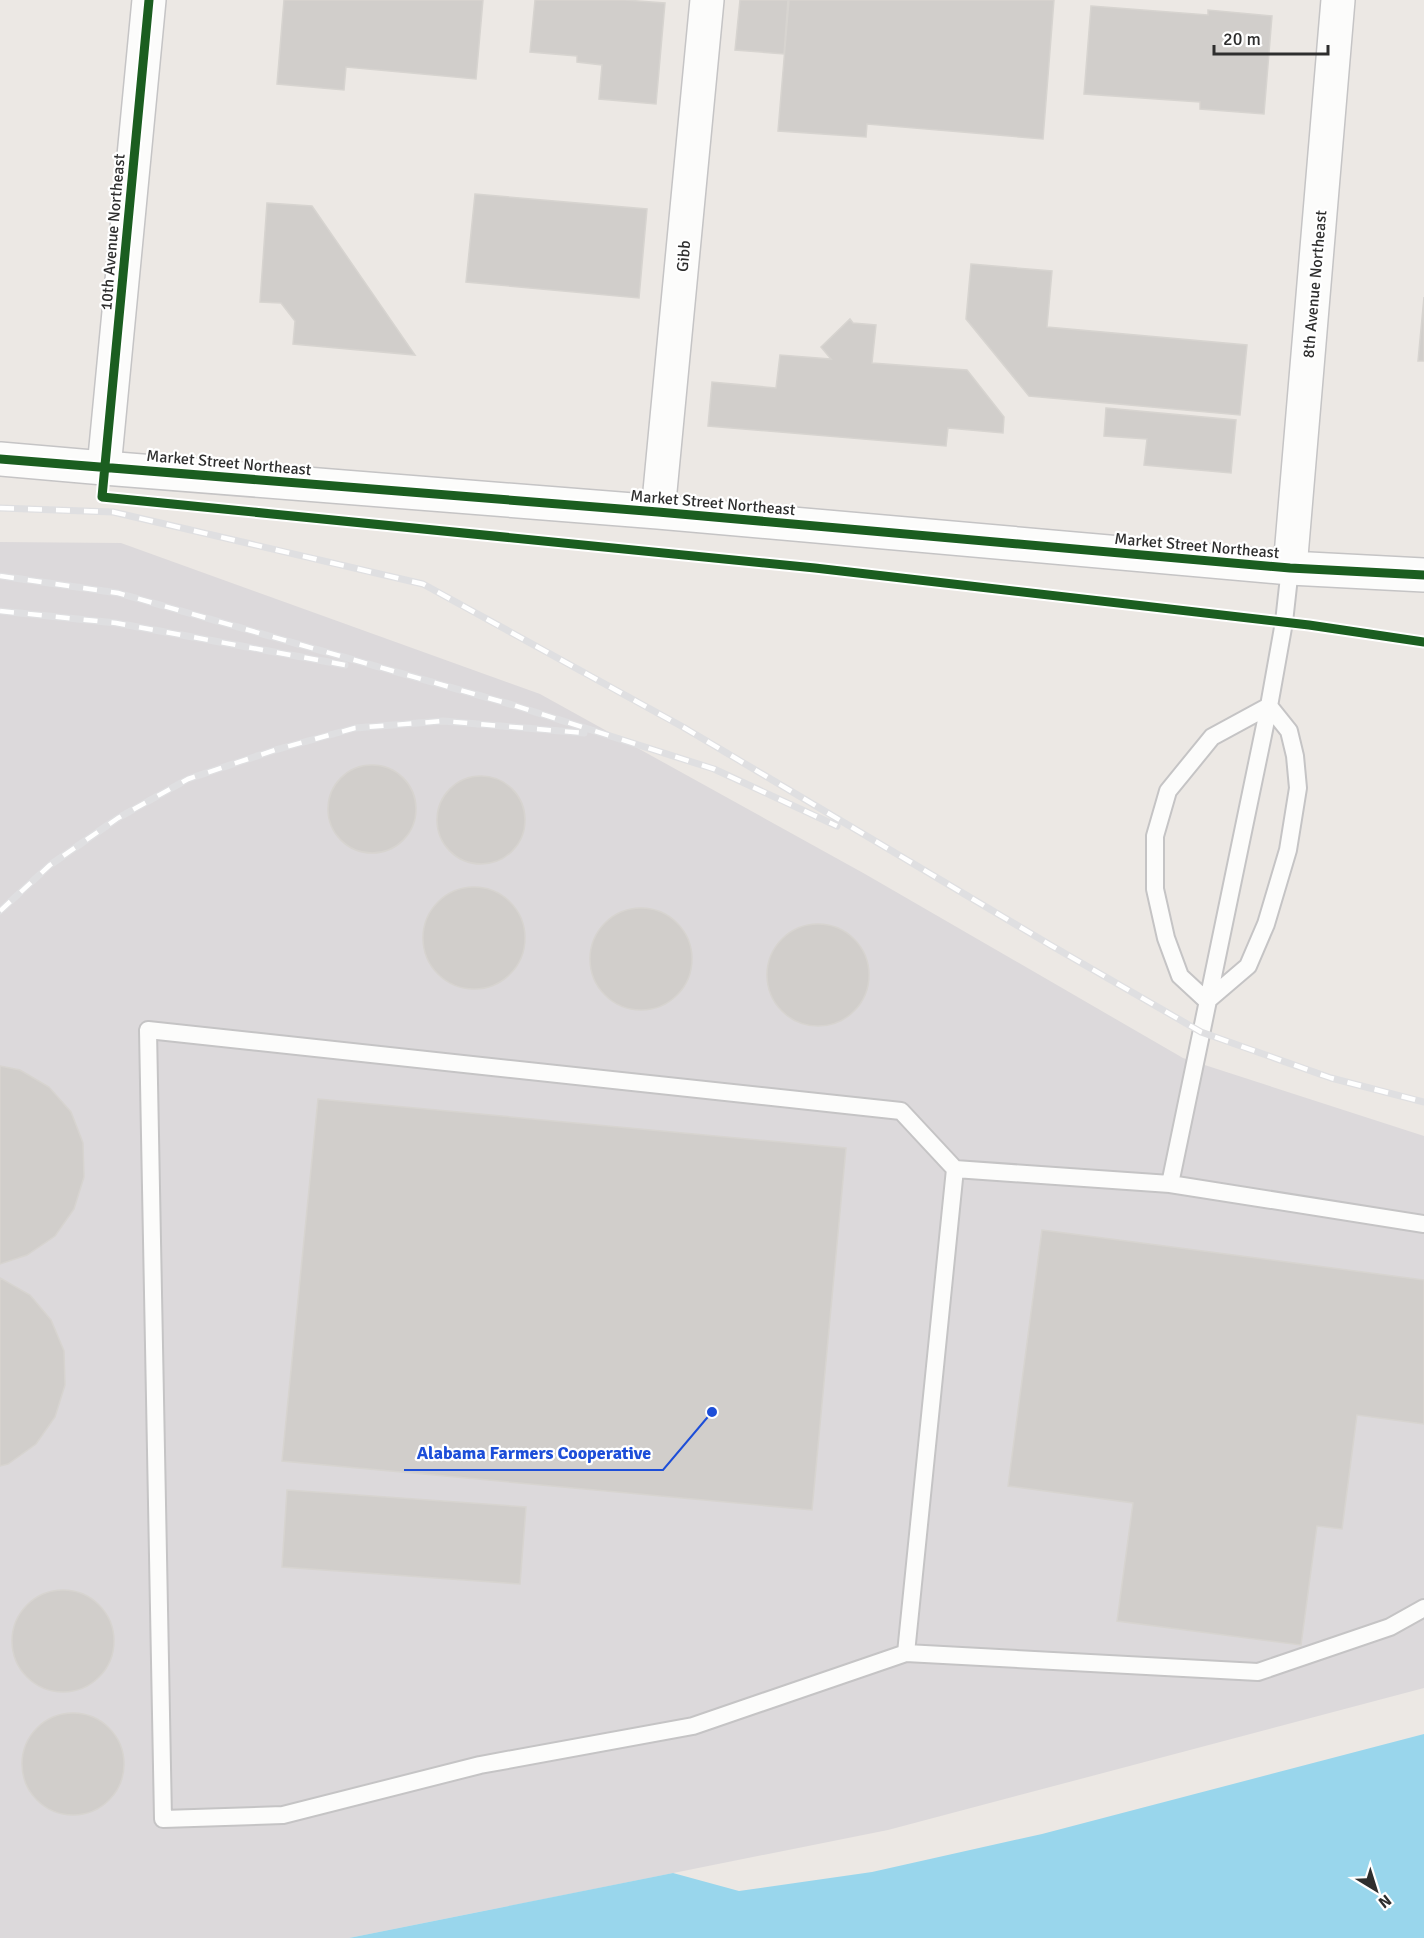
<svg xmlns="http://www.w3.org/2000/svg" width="1424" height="1938" viewBox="0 0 1424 1938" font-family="Signika,sans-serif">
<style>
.industrial{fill:#dcd9db}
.water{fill:#99d6ec}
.building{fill:#d1cecb;stroke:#d7d4d0;stroke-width:1.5}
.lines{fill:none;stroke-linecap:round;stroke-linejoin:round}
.service-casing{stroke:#c5c4c5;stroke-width:20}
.minor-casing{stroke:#c5c4c5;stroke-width:36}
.tertiary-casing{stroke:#c5c4c5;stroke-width:36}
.service{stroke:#fcfcfb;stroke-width:16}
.minor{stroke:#fcfcfb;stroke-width:33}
.tertiary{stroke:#fcfcfb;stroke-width:33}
.rail-casing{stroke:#dfdfe1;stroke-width:7}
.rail{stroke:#fff;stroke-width:4.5;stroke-dasharray:14;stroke-linecap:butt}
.cycleway-casing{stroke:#fff;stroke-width:13}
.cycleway{stroke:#1b5e20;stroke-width:9}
.labels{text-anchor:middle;stroke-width:4.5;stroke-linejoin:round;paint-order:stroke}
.street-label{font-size:16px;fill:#2e2e2e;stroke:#fff}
.leader{fill:none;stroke:#1d4ed8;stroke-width:2}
.callout-dot{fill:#1d4ed8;stroke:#fff;stroke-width:2}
.callout-label{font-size:18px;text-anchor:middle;font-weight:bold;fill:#1d4ed8;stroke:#fff;stroke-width:4.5;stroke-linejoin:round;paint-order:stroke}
</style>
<rect width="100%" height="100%" fill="#ece8e4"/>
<path class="industrial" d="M0,542L121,543L540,694L865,874L1183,1058L1424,1136V1688L888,1830L349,1938H0Z"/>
<path class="water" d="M1424,1734V1938H349L673,1873L739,1891L872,1872L1042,1834Z"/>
<path class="building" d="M284,0H483L476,79L346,67L344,90L277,84Z
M535,0H625L665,3L656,104L599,99L602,65L577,62V56L530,52Z
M740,0H788L784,54L735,50Z
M789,0H1054L1043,139L867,124L866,137L778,131Z
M1091,6L1208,15V10L1272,16L1264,114L1200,109V102L1084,94Z
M475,194L647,209L639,298L466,282Z
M267,203L312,206L415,355L293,344L295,321L281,303L260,302Z
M971,264L1052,271L1047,327L1247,345L1240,415L1029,396L966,319Z
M1424,297V361H1418Z
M850,319L853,323L876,325L872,363L967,370L1004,417L1003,433L948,428L946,446L708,426L712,382L776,388L780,355L831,359L821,347Z
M1106,408L1236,420L1231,473L1144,465L1147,439L1104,436Z
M328 809a44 44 0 1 1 88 0a44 44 0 1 1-88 0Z
M437 820a44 44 0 1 1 88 0a44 44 0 1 1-88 0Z
M423 938a51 51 0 1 1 102 0a51 51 0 1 1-102 0Z
M590 959a51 51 0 1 1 102 0a51 51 0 1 1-102 0Z
M767 975a51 51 0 1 1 102 0a51 51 0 1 1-102 0Z
M0,1066L20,1070L49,1087L71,1112L83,1143L84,1177L74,1209L55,1236L27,1255L0,1264Z
M318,1099L846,1148L812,1510L282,1461Z
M1042,1230L1424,1280V1424L1357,1415L1342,1529L1317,1526L1301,1645L1117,1621L1133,1503L1008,1486Z
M0,1278L30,1295L51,1320L64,1351L65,1385L55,1417L36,1444L8,1464L0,1466Z
M287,1490L526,1507L520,1584L282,1567Z
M12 1641a51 51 0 1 1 102 0a51 51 0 1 1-102 0Z
M22 1764a51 51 0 1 1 102 0a51 51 0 1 1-102 0Z"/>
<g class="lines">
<defs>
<path id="service" d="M1269,706L1289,731L1295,756L1298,788L1288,850L1266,924L1248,966L1207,1001L1180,976L1166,938L1155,889V836L1168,791L1212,737Z
M955,1169L901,1111L148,1030L163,1819L283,1815L480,1765L693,1726L906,1653L1258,1672L1390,1627L1424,1608
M1170,1184L1269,706L1284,622L1290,568
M906,1653L955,1169L1170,1184L1424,1224"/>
<path id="minor" d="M104,468L658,512L1290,568L1424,575
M658,512L707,0
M1290,568L1338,0"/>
<path id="tertiary" d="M0,459L104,468L149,0"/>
</defs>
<use href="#service" class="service-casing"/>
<use href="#minor" class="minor-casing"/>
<use href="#tertiary" class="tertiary-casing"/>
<use href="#service" class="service"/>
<use href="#minor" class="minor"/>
<use href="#tertiary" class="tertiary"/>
<defs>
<path id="rail" d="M0,508L113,512L423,584L683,727L1052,946L1201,1032L1331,1078L1424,1102
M0,576L118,593L513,705L714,769L837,826
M0,611L116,623L345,665
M0,911L50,865L118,818L188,779L275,750L355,728L443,721L584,733"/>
</defs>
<use href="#rail" class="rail-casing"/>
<use href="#rail" class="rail"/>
<defs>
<path id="cycleway" d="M149,0L102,497L815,568L1309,625L1424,642
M0,459L658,512L1290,568L1424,575"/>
</defs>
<use href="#cycleway" class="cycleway-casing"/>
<use href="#cycleway" class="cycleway"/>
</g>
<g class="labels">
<g class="street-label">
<text transform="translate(112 232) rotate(-85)" y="6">10th Avenue Northeast</text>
<text transform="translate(683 256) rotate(-85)" y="6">Gibb</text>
<text transform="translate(1314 284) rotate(-85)" y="6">8th Avenue Northeast</text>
<text transform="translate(229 462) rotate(5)" y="6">Market Street Northeast</text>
<text transform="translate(713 502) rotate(5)" y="6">Market Street Northeast</text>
<text transform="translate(1197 545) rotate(5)" y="6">Market Street Northeast</text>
</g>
</g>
<path class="leader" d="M712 1412L663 1470H404"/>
<circle class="callout-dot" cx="712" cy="1412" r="6"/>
<g class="callout-label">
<text x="534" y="1459">Alabama Farmers Cooperative</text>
</g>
<g transform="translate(1376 1890) rotate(142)" stroke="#ffffff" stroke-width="4.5" paint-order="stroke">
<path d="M0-4.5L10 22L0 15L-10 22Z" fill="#2e2e2e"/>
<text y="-9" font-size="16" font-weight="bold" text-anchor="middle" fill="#2e2e2e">N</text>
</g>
<path d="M1214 45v9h114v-9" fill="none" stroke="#2e2e2e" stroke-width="3"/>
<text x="1223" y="45" font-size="18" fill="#2e2e2e" stroke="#ffffff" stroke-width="4.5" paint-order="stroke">20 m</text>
</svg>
